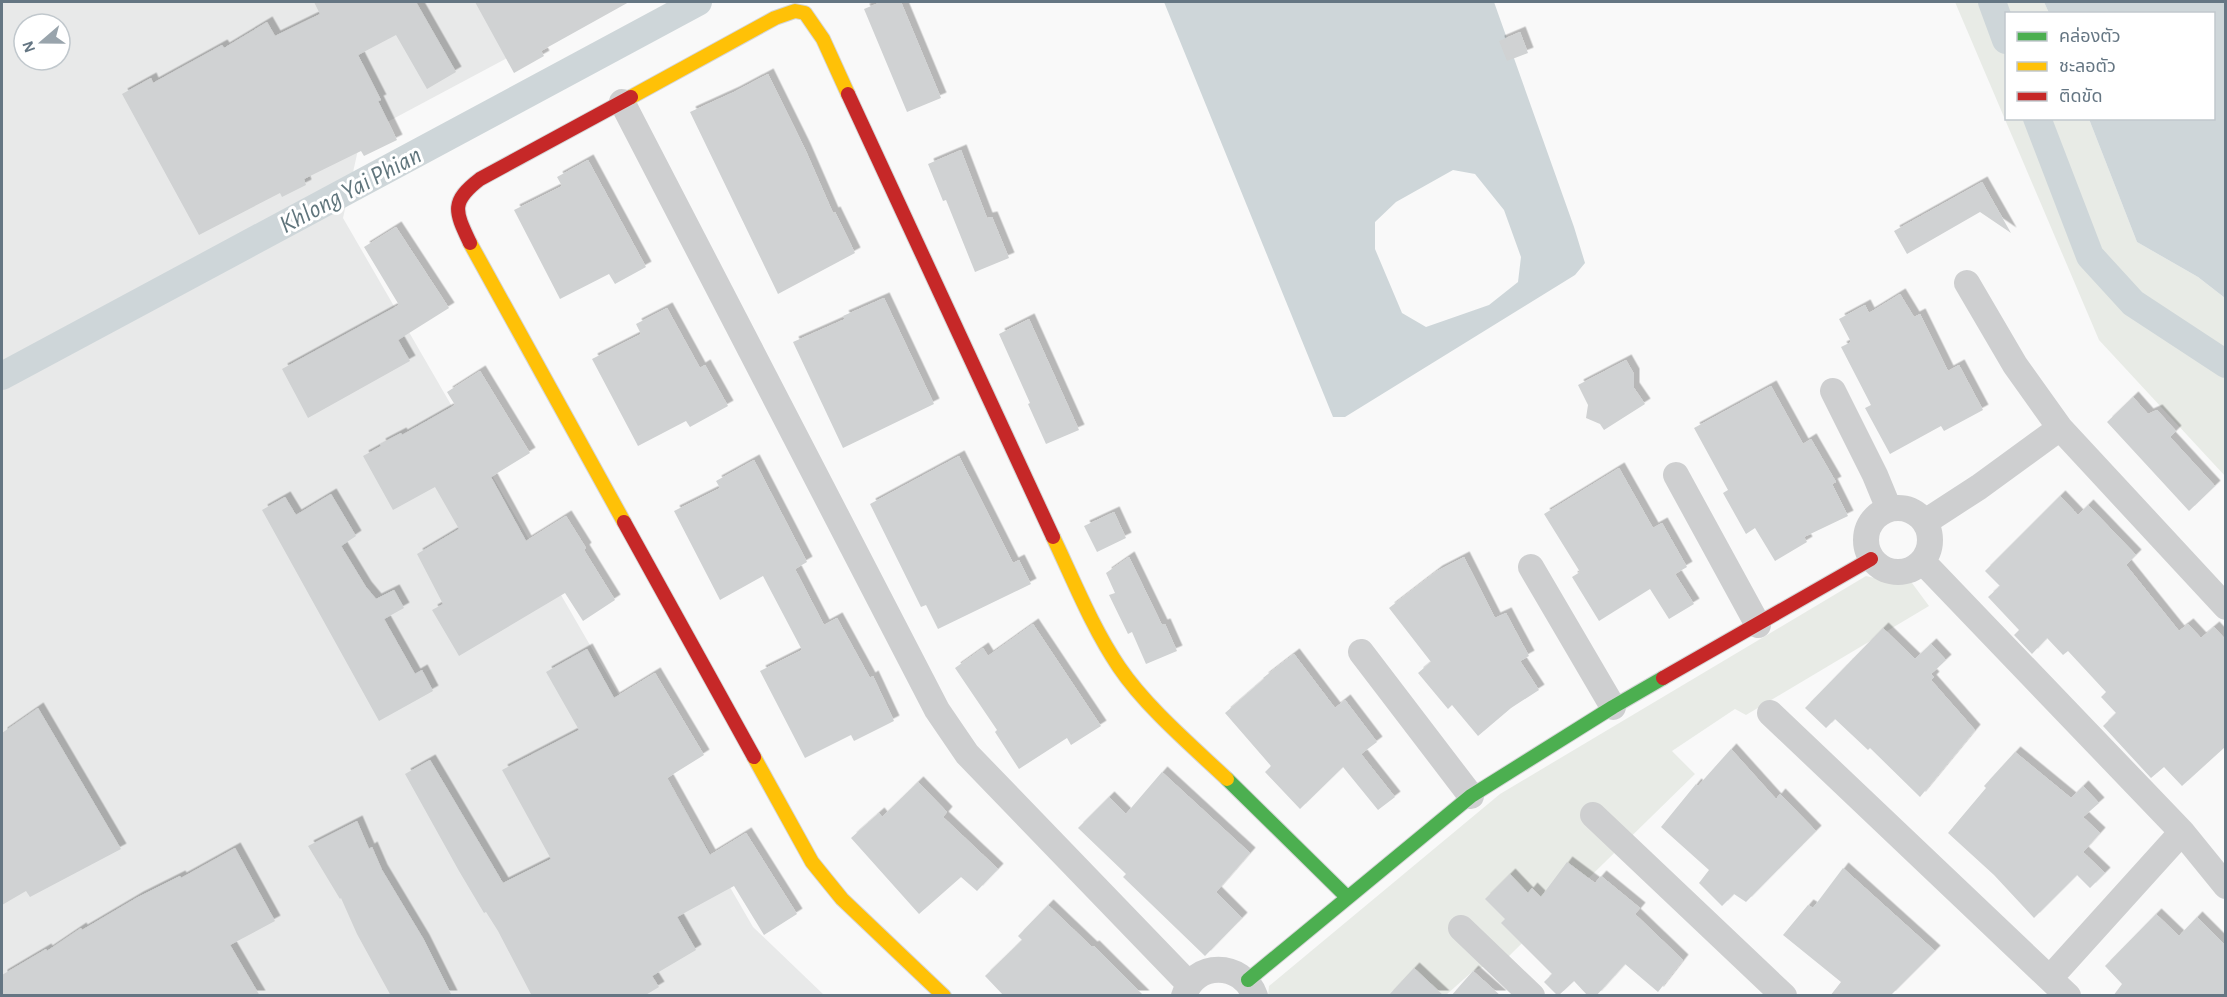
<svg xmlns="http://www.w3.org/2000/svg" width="2227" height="997" viewBox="0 0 2227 997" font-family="'Alegreya Sans','Noto Sans Thai',sans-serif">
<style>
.built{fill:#e8e9e9;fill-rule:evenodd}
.green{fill:#e8ebe6}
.water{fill:#ced6d9;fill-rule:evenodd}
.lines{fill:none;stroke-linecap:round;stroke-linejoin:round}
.canal{stroke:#ced6d9;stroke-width:28}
.building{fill:#d0d2d3;filter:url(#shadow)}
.fast-casing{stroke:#d5d6d7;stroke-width:16}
.slow-casing{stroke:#d5d6d7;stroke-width:16}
.jam-casing{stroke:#d5d6d7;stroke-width:16}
.street{stroke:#cecfd0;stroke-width:26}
.fast{stroke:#4caf50;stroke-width:14}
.slow{stroke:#ffc107;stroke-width:14}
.jam{stroke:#c62828;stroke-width:14}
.labels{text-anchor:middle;stroke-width:6;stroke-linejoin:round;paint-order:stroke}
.water-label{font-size:26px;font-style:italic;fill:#60757c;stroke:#fff}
</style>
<defs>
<filter id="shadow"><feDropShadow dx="5.5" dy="-5.5" stdDeviation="0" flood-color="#0004"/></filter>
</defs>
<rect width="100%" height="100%" fill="#f9f9f9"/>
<path class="built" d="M2,2H612L361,136L343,218L753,927L824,995L2,996ZM24,24H60V60H24Z"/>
<path class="green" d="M1955,2H2044L2049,13L2006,14V118L2089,119L2137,242L2198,277L2225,298V476L2099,340Z
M1866,576L1895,583H1912L1929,606L1746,715L1735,709L1672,751L1695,774L1509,956L1473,971L1446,995L1268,996L1269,986L1500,794Z"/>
<path class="water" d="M1164,2H1494L1574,227L1585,263L1575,275L1345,417H1333ZM1453,170L1475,174L1504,210L1521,257L1518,282L1489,305L1426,327L1402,313L1375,249V222L1396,202Z
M2044,2H2225V298L2198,277L2137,242L2089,119L2214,118V14L2049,13Z"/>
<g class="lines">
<path class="canal" d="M1992,2L2006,40
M2037,118L2090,256L2133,303L2226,364
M2,376L698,2"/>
</g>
<path class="building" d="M314,2H416L456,72L427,89L396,35L358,55L381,100L378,101L397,140L364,156L361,151L304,179L306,185L282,197L280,193L199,235L122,94L151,78L153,83L222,45L224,48L267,22L275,36L320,14Z
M475,2H629L541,51L544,56L514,73Z
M881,2H901L941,98L907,112L864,9Z
M1520,32L1528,53L1507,61L1499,41Z
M768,74L805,149L833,213L835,212L855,253L778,294L690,112L734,92Z
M961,150L987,218L992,217L1009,258L975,272L946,200L943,201L928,164Z
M588,160L646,267L615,284L609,274L560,299L514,210L562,186L557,177Z
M1982,182L2011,233L1980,212L1907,254L1894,231Z
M396,227L449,308L398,340L410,361L308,418L282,369L399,305L364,247Z
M1900,294L1914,317L1920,314L1948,371L1959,365L1983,410L1944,431L1941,426L1890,454L1865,408L1871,405L1841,347L1851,342L1839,319L1865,305L1869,313Z
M884,298L934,404L843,448L793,342L845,319L843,316Z
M667,308L700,368L705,365L728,406L690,427L686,421L638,446L592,359L641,334L636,324Z
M1029,319L1079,430L1046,444L1028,404L1030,403L999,334Z
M1626,360L1634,374V388L1645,404L1604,430L1600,424L1586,418L1588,405L1578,385Z
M480,371L530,453L491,477L526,541L566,516L586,548L584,550L615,600L583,621L565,593L459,656L432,610L443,604L417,554L459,529L435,487L393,510L363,456L381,446L380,444L401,433L402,435L455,405L447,392Z
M1771,386L1803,444L1811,439L1836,482L1832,484L1848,516L1804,537L1807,542L1775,561L1755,528L1746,534L1723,493L1728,490L1694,428Z
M2133,397L2148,414L2157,410L2176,431L2170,437L2215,486L2189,511L2107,422Z
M959,456L1013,563L1019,560L1031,584L938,629L926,605L921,607L870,504Z
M754,460L807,562L795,569L824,625L837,618L870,678L873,676L894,721L854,741L851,735L805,758L760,671L802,650L763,576L720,600L674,511L720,488L716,481Z
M1619,468L1653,528L1662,523L1687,567L1675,574L1694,604L1669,619L1650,589L1599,621L1572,577L1580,572L1544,514Z
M331,494L356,536L341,546L366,587L376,599L394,590L404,608L384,619L415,674L422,670L433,691L379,721L262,510L285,497L296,515Z
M2060,496L2078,515L2088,505L2136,555L2126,565L2179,631L2188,624L2201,638L2214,627L2226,640V746L2182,786L2164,767L2151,778L2103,726L2116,713L2101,697L2106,692L2068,651L2063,655L2047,638L2032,654L2014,635L2019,630L1988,597L2000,586L1985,571Z
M1114,512L1126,538L1097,552L1084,526Z
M1129,557L1162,625L1165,624L1177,651L1146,664L1132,632L1128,634L1109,595L1115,593L1106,573Z
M1464,557L1495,618L1506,613L1529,656L1520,661L1539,690L1511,708L1478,736L1452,705L1448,709L1418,673L1431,662L1389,608L1437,571Z
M1033,624L1101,726L1071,745L1067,738L1019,769L995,732L997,730L955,668L983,648L988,656Z
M1883,628L1915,659L1931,644L1946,660L1931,674L1934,677L1931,680L1975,730L1920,797L1870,748L1868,750L1835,719L1826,728L1805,708Z
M587,649L614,698L655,673L704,755L667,778L710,855L746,833L797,914L764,935L734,886L677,917L696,950L652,976L659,987L644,996H532L498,931L486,912L484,913L459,871L405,774L430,760L503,883L551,859L502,770L579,730L546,672Z
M1294,654L1335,708L1345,700L1377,742L1361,754L1395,797L1378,810L1343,767L1300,809L1265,772L1271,766L1225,713L1264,679L1263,678Z
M38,708L121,849L30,897L26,891L2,905V733Z
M1731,749L1776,799L1780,794L1816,831L1746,902L1734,894L1722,906L1699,883L1709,870L1661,827L1696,784L1698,786Z
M2015,752L2071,798L2083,786L2099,803L2083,817L2100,833L2083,852L2105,873L2090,888L2077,875L2034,918L1994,875L1948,833L1986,788L1984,786Z
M1162,772L1250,853L1216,892L1242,918L1205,956L1123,877L1126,874L1078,828L1109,797L1126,814Z
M918,782L947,812L943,817L998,869L977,891L961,877L919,914L851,838L879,813L882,817Z
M357,821L369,849L372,847L382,870L424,940L452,996H391L357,934L341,898L340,899L308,846Z
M235,848L275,921L230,945L260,996H2V975L46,949L47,951L81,928L82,930L138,897L180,876L181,878Z
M1567,862L1595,883L1601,876L1640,908L1635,914L1683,960L1658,992L1625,964L1596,996H1588L1574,981L1558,996L1544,982L1552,974L1501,923L1505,919L1485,899L1510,874L1528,893L1532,888L1541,897Z
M1843,868L1935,951L1890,996H1830L1841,982L1783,935L1808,905L1813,908Z
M1048,905L1092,947L1094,946L1144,996H1004L985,976L1022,940L1018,936Z
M2156,914L2179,936L2197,917L2226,946V996H2113L2122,984L2105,966Z
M1414,968L1444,996H1388Z
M1473,971L1501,996H1451Z"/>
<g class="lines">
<defs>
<path id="fast" d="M1227,779L1347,897
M1248,980L1471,796L1613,707L1663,678"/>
<path id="slow" d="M631,97L775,18L795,11L805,13L823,39L848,94
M470,243L624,522
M1053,537C1074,581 1092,627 1119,667C1146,707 1192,746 1227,779
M754,757L812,862L842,899L944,996"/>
<path id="jam" d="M848,94L1053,537
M470,243C455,211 450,202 480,179L631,97
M624,522L754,757
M1663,678L1871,559"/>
</defs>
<use href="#fast" class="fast-casing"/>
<use href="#slow" class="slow-casing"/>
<use href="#jam" class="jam-casing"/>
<path class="street" d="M622,102L937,710L967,754L1189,984
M1967,283L2015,365L2060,428L2226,607
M1833,391L1875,475L1889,509
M1676,475L1758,625
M1866 540a32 32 0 1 1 64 0a32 32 0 1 1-64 0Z
M1925,522L1979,487L2060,428
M1923,562L2182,832L2226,886
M1531,567L1613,707
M1361,652L1471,796
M1770,713L2068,996
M1593,815L1784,996
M1461,928L1532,996
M2050,978L2182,832
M1184,996C1194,961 1242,961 1255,996"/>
<use href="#fast" class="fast"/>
<use href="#slow" class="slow"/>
<use href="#jam" class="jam"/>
</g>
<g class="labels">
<g class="water-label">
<text transform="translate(350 189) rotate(-28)" y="9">Khlong Yai Phian</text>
</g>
</g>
<rect width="2227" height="997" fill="none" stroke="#657683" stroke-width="6"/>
<rect x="2005" y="12" width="210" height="108" fill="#ffffff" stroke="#c1c8cd" stroke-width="1.5"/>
<rect x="2017" y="32" width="30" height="9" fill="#4caf50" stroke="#c1c8cd" stroke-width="1.5"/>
<text x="2059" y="42" font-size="18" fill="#657683">คล่องตัว</text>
<rect x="2017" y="62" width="30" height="9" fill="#ffc107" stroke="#c1c8cd" stroke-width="1.5"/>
<text x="2059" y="72" font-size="18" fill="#657683">ชะลอตัว</text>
<rect x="2017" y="92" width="30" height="9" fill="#c62828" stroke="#c1c8cd" stroke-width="1.5"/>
<text x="2059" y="102" font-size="18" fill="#657683">ติดขัด</text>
<g transform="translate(42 42) rotate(250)"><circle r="28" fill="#ffffff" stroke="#c1c8cd" stroke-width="1.5"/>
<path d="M0-4.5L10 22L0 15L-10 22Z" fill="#99a4ac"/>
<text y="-9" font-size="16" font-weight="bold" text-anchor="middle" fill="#657683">N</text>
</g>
</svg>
